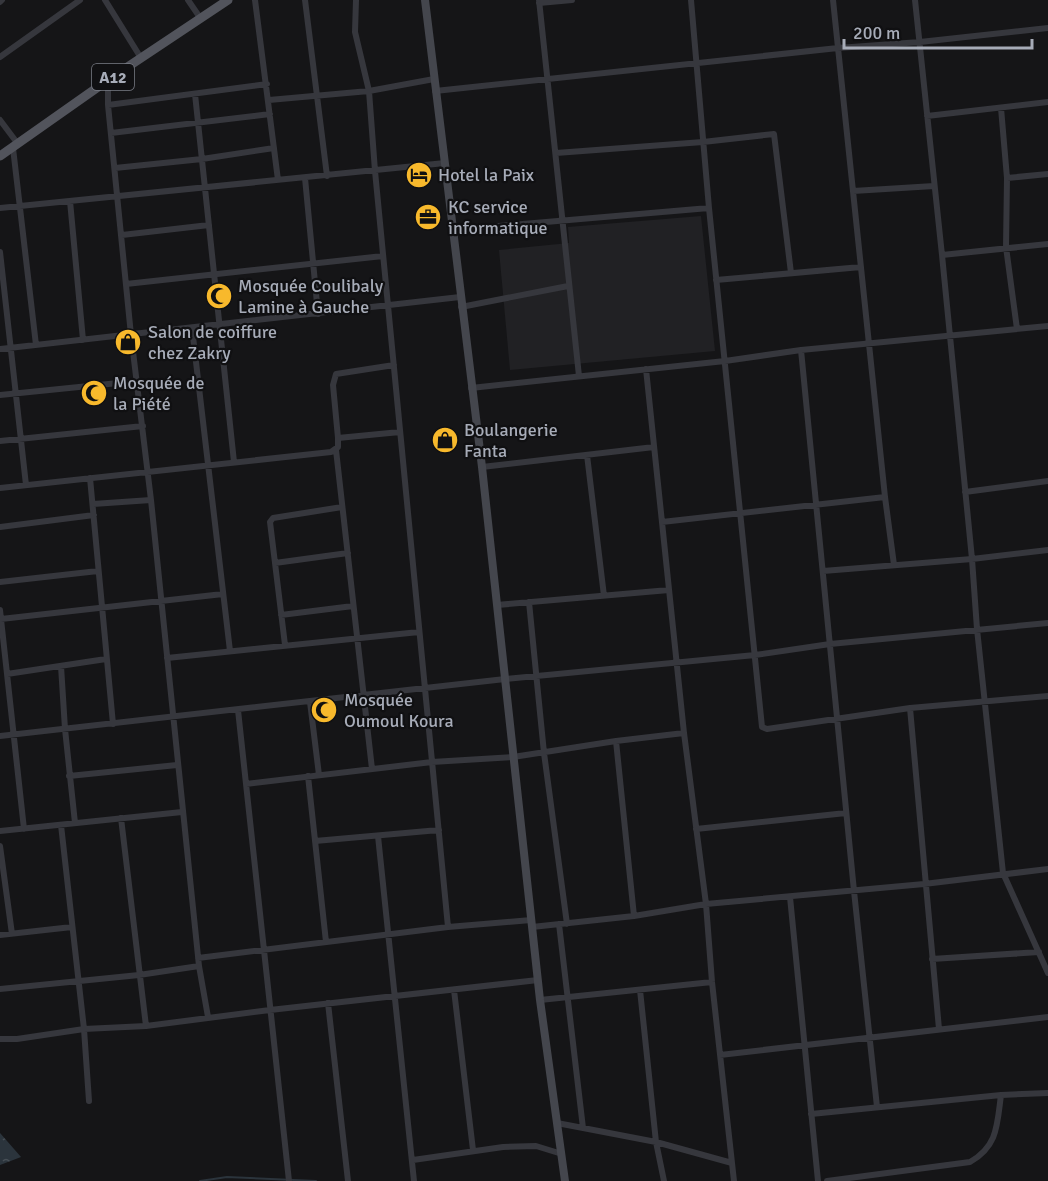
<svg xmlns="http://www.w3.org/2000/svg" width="1048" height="1181" viewBox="0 0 1048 1181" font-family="Signika,sans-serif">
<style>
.built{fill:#212124}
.water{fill:url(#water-ripples)}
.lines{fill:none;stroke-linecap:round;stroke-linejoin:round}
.stream{stroke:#2b343c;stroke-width:2}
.street{stroke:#36373d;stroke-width:6}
.secondary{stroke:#44464d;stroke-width:8}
.primary{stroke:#52545c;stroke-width:9}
.labels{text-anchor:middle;stroke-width:4.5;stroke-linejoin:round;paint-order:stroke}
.shield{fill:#101012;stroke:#7a7d86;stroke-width:1.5}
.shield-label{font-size:16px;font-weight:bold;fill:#a7acb8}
.poi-label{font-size:18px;fill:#a7acb8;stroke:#101012;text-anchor:start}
</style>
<defs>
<pattern id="water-ripples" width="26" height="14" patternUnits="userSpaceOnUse" patternTransform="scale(1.5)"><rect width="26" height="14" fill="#2b343c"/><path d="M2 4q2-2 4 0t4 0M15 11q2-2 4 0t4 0" fill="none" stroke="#474f56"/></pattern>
</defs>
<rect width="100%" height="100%" fill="#151517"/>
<path class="built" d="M701,216L715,351L510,370L499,250L569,243L568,227Z"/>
<path class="water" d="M0,1133L21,1157L0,1165Z"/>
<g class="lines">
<path class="stream" d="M200,1181L227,1177L316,1181"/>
<path class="street" d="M105,0L141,58
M188,0L201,19
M255,0L278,180
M305,0L327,176
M356,0L355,32L369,91L375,171L448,927
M539,0L579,376
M691,0L709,208L762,727L767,729L910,708L1048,696
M833,0L885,497L894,565
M915,0L942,255L972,559L977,629L1003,873L1048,973
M0,2L2,0
M539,3L572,0
M0,57L80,0
M108,80V105L131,335L151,500L199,966L208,1017
M435,91L838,48L920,42L1048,28
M195,94L234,462
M269,100L369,91L434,79
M108,105L267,84
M1001,108L1007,178L1006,247L1017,329
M927,116L1048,102
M0,120L18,144
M111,133L270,114
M13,148L36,345
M556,153L703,142L774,134L791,273
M115,168L202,159L274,148
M305,178L318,314
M1007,178L1048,174
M853,191L934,186
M70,201L83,340
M0,208L445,163
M453,230L709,208
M122,235L209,225
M0,252L26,485
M942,255L1048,244
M716,280L861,267
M126,284L383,256
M461,307L568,286
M192,328L230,651
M0,349L460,297
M801,350L854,891L877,1107
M646,369L684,733L706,904L712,982L734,1181
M471,388L725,361L801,350L1048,326
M0,395L138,381
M338,438L333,385L336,374L394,365
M0,441L143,426
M336,450L372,769
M587,455L604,596
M482,467L654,447
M90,478L113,724
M0,488L331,452L338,447V438L400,432
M965,492L1048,481
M93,504L151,500
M662,522L885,497
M0,527L94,515
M275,563L348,553
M823,571L972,559L1048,550
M0,582L98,571
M529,602L544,753L567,924
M497,605L669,590
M0,610L24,829
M281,615L353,606
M1,619L223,594
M285,645L270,522L273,518L342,507
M167,658L419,632
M61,666L65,729L75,823
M7,674L106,659
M310,702L319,775
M910,708L939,1029
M238,710L289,1181
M0,736L505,679L755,655L830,644L1048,623
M616,741L634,916
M69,776L177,765
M308,776L326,942
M246,784L432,762L513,757L616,741L684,733
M121,818L146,1026
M61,825L84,1029L89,1101
M696,829L846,813
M0,831L182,812
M378,836L414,1181
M315,841L439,830
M0,846L12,934
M790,897L818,1181
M559,924L583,1128
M532,927L634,916L706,904L924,884L1048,869
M0,935L72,927
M198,958L448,927L531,920
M932,959L1039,952
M0,989L139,975L199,966
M454,990L473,1150
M640,990L656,1142L664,1181
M540,1000L712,982
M328,1003L348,1181
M0,1039H17L84,1029L146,1026L270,1010L538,980
M720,1055L1048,1017
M811,1114L1001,1095L1048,1093
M557,1123L656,1142L732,1163
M413,1160L503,1147L536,1146L562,1154
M827,1181L970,1162C998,1146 997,1125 1001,1095"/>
<path class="secondary" d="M425,0L482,467L540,1000L565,1181"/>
<path class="primary" d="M0,156L108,80L228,0"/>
</g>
<defs>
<symbol id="hotel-disc" viewBox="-11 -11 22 22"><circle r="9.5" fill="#f8b92c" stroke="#101012"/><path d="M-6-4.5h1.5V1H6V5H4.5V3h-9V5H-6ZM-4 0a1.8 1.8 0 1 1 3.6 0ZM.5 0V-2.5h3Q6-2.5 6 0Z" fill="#111"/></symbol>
<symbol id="office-disc" viewBox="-11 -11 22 22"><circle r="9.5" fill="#f8b92c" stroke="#101012"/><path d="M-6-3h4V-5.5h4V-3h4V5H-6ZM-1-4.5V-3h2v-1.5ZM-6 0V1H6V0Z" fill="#111"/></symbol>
<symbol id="mosque-disc" viewBox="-11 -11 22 22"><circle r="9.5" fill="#f8b92c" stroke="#101012"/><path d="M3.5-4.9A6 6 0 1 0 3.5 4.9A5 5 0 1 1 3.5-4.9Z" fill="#111"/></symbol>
<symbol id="shop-disc" viewBox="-11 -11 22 22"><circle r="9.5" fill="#f8b92c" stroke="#101012"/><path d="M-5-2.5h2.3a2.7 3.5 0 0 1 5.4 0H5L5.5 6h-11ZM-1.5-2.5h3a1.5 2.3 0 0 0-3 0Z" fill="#111"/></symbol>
</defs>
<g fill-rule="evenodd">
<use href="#hotel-disc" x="404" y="160" width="30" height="30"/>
<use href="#office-disc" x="413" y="202" width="30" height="30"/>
<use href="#mosque-disc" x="204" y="281" width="30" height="30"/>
<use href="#shop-disc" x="113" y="327" width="30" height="30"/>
<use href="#mosque-disc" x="79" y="378" width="30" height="30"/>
<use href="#shop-disc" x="430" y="425" width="30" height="30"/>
<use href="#mosque-disc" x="309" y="695" width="30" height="30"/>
</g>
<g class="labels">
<rect class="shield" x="92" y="64" width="42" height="26" rx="4.5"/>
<g class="shield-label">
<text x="113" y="83">A12</text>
</g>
<g class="poi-label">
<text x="438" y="181">Hotel la Paix</text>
<text x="448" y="213">KC service<tspan x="448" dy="21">informatique</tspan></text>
<text x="238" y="292">Mosquée Coulibaly<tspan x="238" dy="21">Lamine à Gauche</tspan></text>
<text x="148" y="338">Salon de coiffure<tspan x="148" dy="21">chez Zakry</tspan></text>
<text x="113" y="389">Mosquée de<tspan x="113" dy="21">la Piété</tspan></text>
<text x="464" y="436">Boulangerie<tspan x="464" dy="21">Fanta</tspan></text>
<text x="344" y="706">Mosquée<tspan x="344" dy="21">Oumoul Koura</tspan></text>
</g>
</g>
<path d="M844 39v9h188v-9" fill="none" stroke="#a7acb8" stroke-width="3"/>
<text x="853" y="39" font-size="18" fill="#a7acb8" stroke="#101012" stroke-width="4.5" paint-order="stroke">200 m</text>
</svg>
